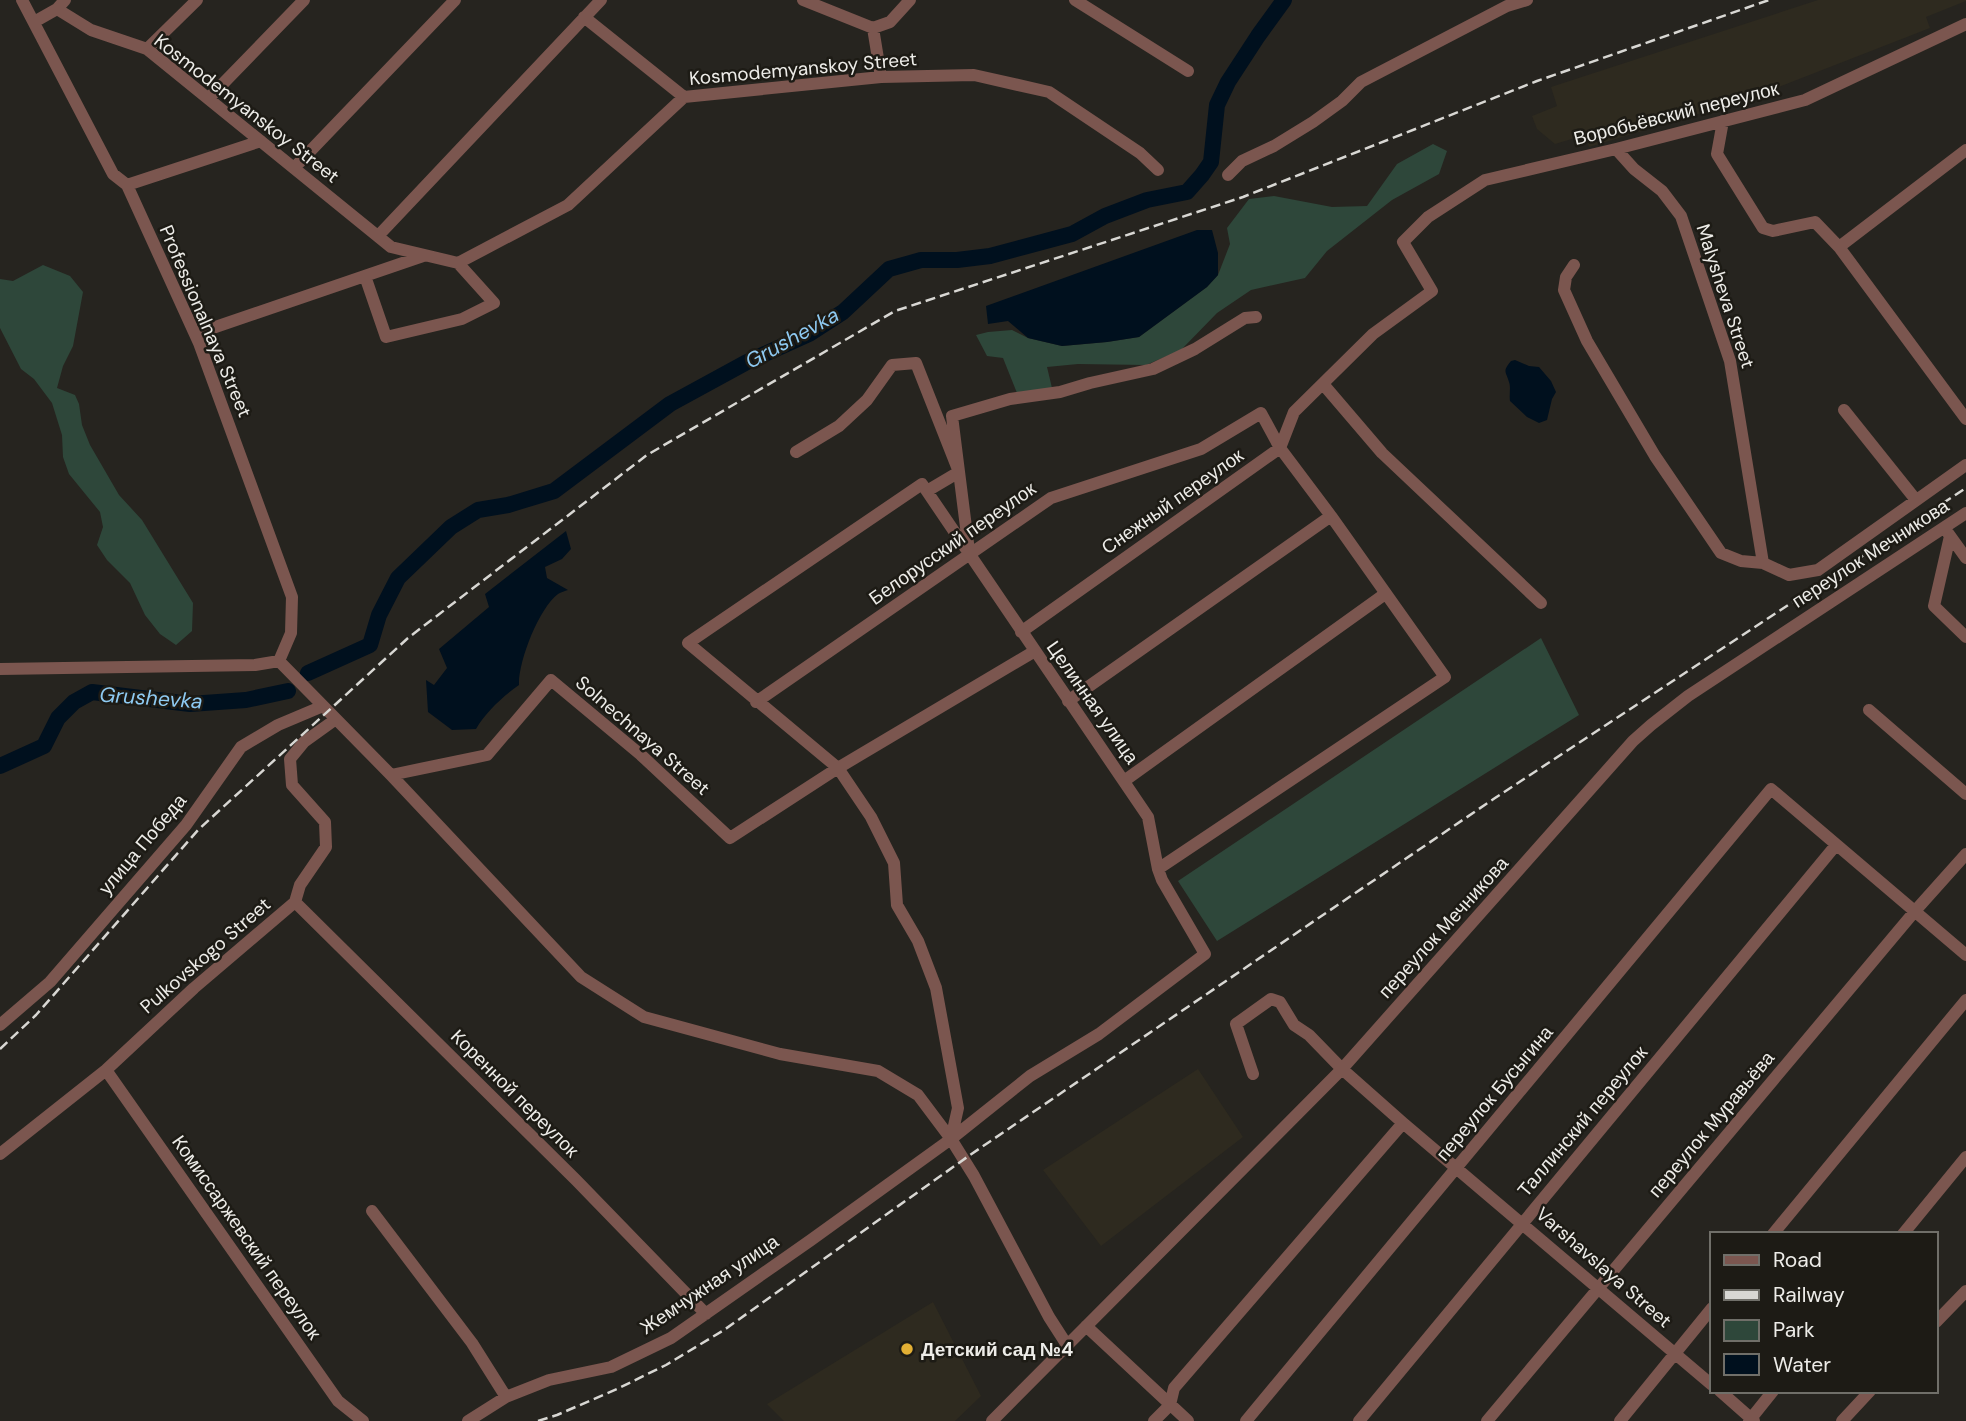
<svg xmlns="http://www.w3.org/2000/svg" width="1966" height="1421" viewBox="0 0 1966 1421" font-family="'DM Sans',sans-serif">
<style>
.built{fill:#2e2a1f}
.green{fill:#2e473a}
.water{fill:#00101e}
.lines{fill:none;stroke-linecap:round;stroke-linejoin:round}
.river{stroke:#00101e;stroke-width:16}
.minor{stroke:#7b564f;stroke-width:12}
.rail{stroke:#d8d7d3;stroke-width:2.5;stroke-dasharray:10 5;stroke-linecap:butt}
.poi-dot{fill:#e2af34;stroke:#1d1b15;stroke-width:2.5}
.labels{text-anchor:middle;stroke-width:5;stroke-linejoin:round;paint-order:stroke}
.street-label{font-size:19px;fill:#edece8;stroke:#1d1b15}
.poi-label{font-size:19px;font-weight:bold;fill:#edece8;stroke:#1d1b15;text-anchor:start}
.water-label{font-size:21px;font-style:italic;fill:#8ecaf2;stroke:#1d1b15}
</style>
<rect width="100%" height="100%" fill="#26241f"/>
<path class="built" d="M1818,0H1966V1L1926,17L1930,28L1745,100L1589,147L1585,135L1555,144L1537,129L1532,116L1557,106L1551,87Z
M1198,1069L1243,1137L1101,1246L1043,1170Z
M933,1302L981,1396L955,1421H784L767,1404Z"/>
<path class="green" d="M1433,144L1447,151L1439,174L1392,200L1327,251L1305,278L1251,290L1217,313L1181,350L1146,365L1078,364L1047,367L1052,388L1017,393L1003,358L987,356L976,335L988,332L1012,330L1028,338L1062,346L1107,342L1139,337L1207,287L1218,275L1230,244L1227,228L1249,199L1274,196L1332,207L1367,206L1397,164Z
M43,265L70,276L83,292L73,346L63,366L57,388L75,395L79,404L82,425L90,445L119,495L142,520L193,603L192,631L176,645L160,634L145,615L130,583L107,560L97,545L103,527L100,512L69,474L63,457L62,435L52,403L34,379L21,369L0,328V279L13,281Z
M1541,638L1579,715L1217,941L1178,881Z"/>
<path class="water" d="M1197,230H1212L1218,253V275L1207,287L1139,337L1107,342L1062,346L1028,338L1008,321L988,324L986,306Z
M1515,360L1529,366L1539,367L1551,381L1556,392L1552,399L1547,420L1539,423L1527,417L1510,401C1509,395 1511,387 1509,382C1506,371 1502,372 1511,361Z
M566,531L571,549L562,559L545,567L547,578L568,590C565,591 561,592 558,594C539,608 518,662 519,685C502,697 486,712 476,729L452,730L428,712L426,680L434,685L447,668L439,649L489,607L485,594Z"/>
<g class="lines">
<path class="river" d="M308,673L370,645L379,615L398,578L451,527L478,510L508,505L554,491L670,404L747,362L809,334L843,312L889,269L921,260H957L990,256L1072,234L1105,216L1147,200L1187,192L1202,175L1211,162L1217,105L1228,82L1258,36L1284,0
M0,766L44,746L58,718L74,702L92,692L190,704L246,700L288,691"/>
<path class="minor" d="M22,0L113,174L127,185L199,343L292,597L291,633L279,661L391,775L581,977L644,1017L780,1054L878,1071L918,1095L951,1139L974,1176L1049,1317L1067,1345
M803,0L873,28L890,22L910,0
M1075,0L1188,71
M57,9L91,30L147,49L391,247L458,263L568,205L684,97L881,77L974,75L1049,92L1140,153L1158,170
M584,17L684,97
M34,22L57,9L65,0
M873,28L881,77
M147,49L197,0
M209,98L304,0
M1723,121L1717,154L1763,228L1773,231L1815,222L1839,247L1966,419
M1616,149L1634,169L1662,191L1681,216L1730,361L1763,563
M294,168L455,0
M1228,175L1242,161L1274,146L1313,122L1342,101L1361,82L1507,6L1527,0
M127,185L261,141
M378,236L601,0
M1839,247L1966,150
M1574,265L1566,277L1564,290L1587,341L1655,456L1721,553L1741,561L1763,563L1789,575L1818,570L1966,465
M365,276L386,337L462,319L494,303L458,263
M195,334L423,256
M1323,384L1382,453L1541,603
M1844,410L1916,500
M796,452L839,426L867,400L892,365L916,363L959,472L927,491
M1948,533L1966,558
M1950,536L1934,606L1966,637
M969,551L952,416L1010,399L1060,392L1090,383L1153,369L1195,349L1245,318L1256,317
M1021,632L1280,448L1294,412L1373,334L1432,291L1403,242L1428,217L1485,180L1616,149L1805,100L1966,24
M0,669L255,665L279,661
M1068,701L1331,516
M756,702L1051,498L1201,449L1261,413L1280,448L1331,516L1445,677L1158,869
M1869,710L1966,794
M391,775L487,755L551,680L641,755L730,838L838,768L1035,651
M1124,781L1385,594
M295,902L576,1180L706,1314
M0,1025L50,982L186,825L241,747L278,725L323,706
M106,1070L338,1401L363,1421
M1253,1074L1236,1024L1271,999L1280,1002L1294,1025L1309,1035L1342,1069L1403,1123L1712,1385
M0,1154L106,1070L194,988L295,902L300,885L326,847L325,822L292,785L290,759L304,742L336,719
M372,1211L472,1343L506,1397
M1773,1234L1966,1000
M1903,1234L1966,1157
M1936,1322L1966,1291
M1086,1326L1188,1421
M1720,1391L1754,1421
M468,1421L506,1397L549,1380L611,1367L671,1338L811,1240L951,1139L1030,1076L1099,1034L1205,954L1162,880L1158,869L1148,817L922,484L688,643L838,768L871,817L894,863L897,905L918,941L936,988L958,1108L951,1139
M992,1421L1342,1069L1633,741L1651,725L1688,696L1966,513
M1154,1421L1170,1405L1174,1388L1403,1123
M1246,1421L1771,789L1966,955
M1359,1421L1836,845
M1487,1421L1915,911L1966,854
M1620,1421L1712,1308
M1749,1421L1773,1391
M1842,1421L1870,1391"/>
<path class="rail" d="M0,1049L36,1015L198,830L408,638L647,455L895,311L1243,197L1537,81L1769,0
M538,1421L557,1415L617,1389L666,1365L724,1330L970,1155L1495,798L1966,488"/>
</g>
<circle class="poi-dot" cx="907" cy="1349" r="7"/>
<g class="labels">
<g class="street-label">
<text transform="translate(803 68) rotate(-5)" y="7">Kosmodemyanskoy Street</text>
<text transform="translate(247 108) rotate(38)" y="7">Kosmodemyanskoy Street</text>
<text transform="translate(1676 113) rotate(-14)" y="7">Воробьёвский переулок</text>
<text transform="translate(1726 296) rotate(72)" y="7">Malysheva Street</text>
<text transform="translate(206 321) rotate(67)" y="7">Professionalnaya Street</text>
<text transform="translate(1172 501) rotate(-35)" y="7">Снежный переулок</text>
<text transform="translate(952 543) rotate(-35)" y="7">Белорусский переулок</text>
<text transform="translate(1870 553) rotate(-33)" y="7">переулок Мечникова</text>
<text transform="translate(1093 702) rotate(55)" y="7">Целинная улица</text>
<text transform="translate(643 735) rotate(41)" y="7">Solnechnaya Street</text>
<text transform="translate(142 844) rotate(-50)" y="7">улица Победа</text>
<text transform="translate(1443 927) rotate(-48)" y="7">переулок Мечникова</text>
<text transform="translate(205 955) rotate(-41)" y="7">Pulkovskogo Street</text>
<text transform="translate(515 1093) rotate(45)" y="7">Коренной переулок</text>
<text transform="translate(1494 1093) rotate(-50)" y="7">переулок Бусыгина</text>
<text transform="translate(1582 1121) rotate(-50)" y="7">Таллинский переулок</text>
<text transform="translate(1711 1124) rotate(-50)" y="7">переулок Муравьёва</text>
<text transform="translate(247 1237) rotate(55)" y="7">Комиссаржевский переулок</text>
<text transform="translate(1604 1267) rotate(41)" y="7">Varshavslaya Street</text>
<text transform="translate(709 1284) rotate(-34)" y="7">Жемчужная улица</text>
</g>
<g class="poi-label">
<text x="921" y="1356">Детский сад №4</text>
</g>
<g class="water-label">
<text transform="translate(792 338) rotate(-29)" y="7">Grushevka</text>
<text transform="translate(151 698) rotate(4)" y="7">Grushevka</text>
</g>
</g>
<rect x="1710" y="1232" width="228" height="161" fill="#1d1b15" stroke="#706f69" stroke-width="2"/>
<rect x="1724" y="1255" width="35" height="10" fill="#7b564f" stroke="#706f69" stroke-width="2"/>
<text x="1773" y="1267" font-size="21" fill="#edece8">Road</text>
<rect x="1724" y="1290" width="35" height="10" fill="#d8d7d3" stroke="#706f69" stroke-width="2"/>
<text x="1773" y="1302" font-size="21" fill="#edece8">Railway</text>
<rect x="1724" y="1320" width="35" height="21" fill="#2e473a" stroke="#706f69" stroke-width="2"/>
<text x="1773" y="1337" font-size="21" fill="#edece8">Park</text>
<rect x="1724" y="1354" width="35" height="21" fill="#00101e" stroke="#706f69" stroke-width="2"/>
<text x="1773" y="1372" font-size="21" fill="#edece8">Water</text>
</svg>
